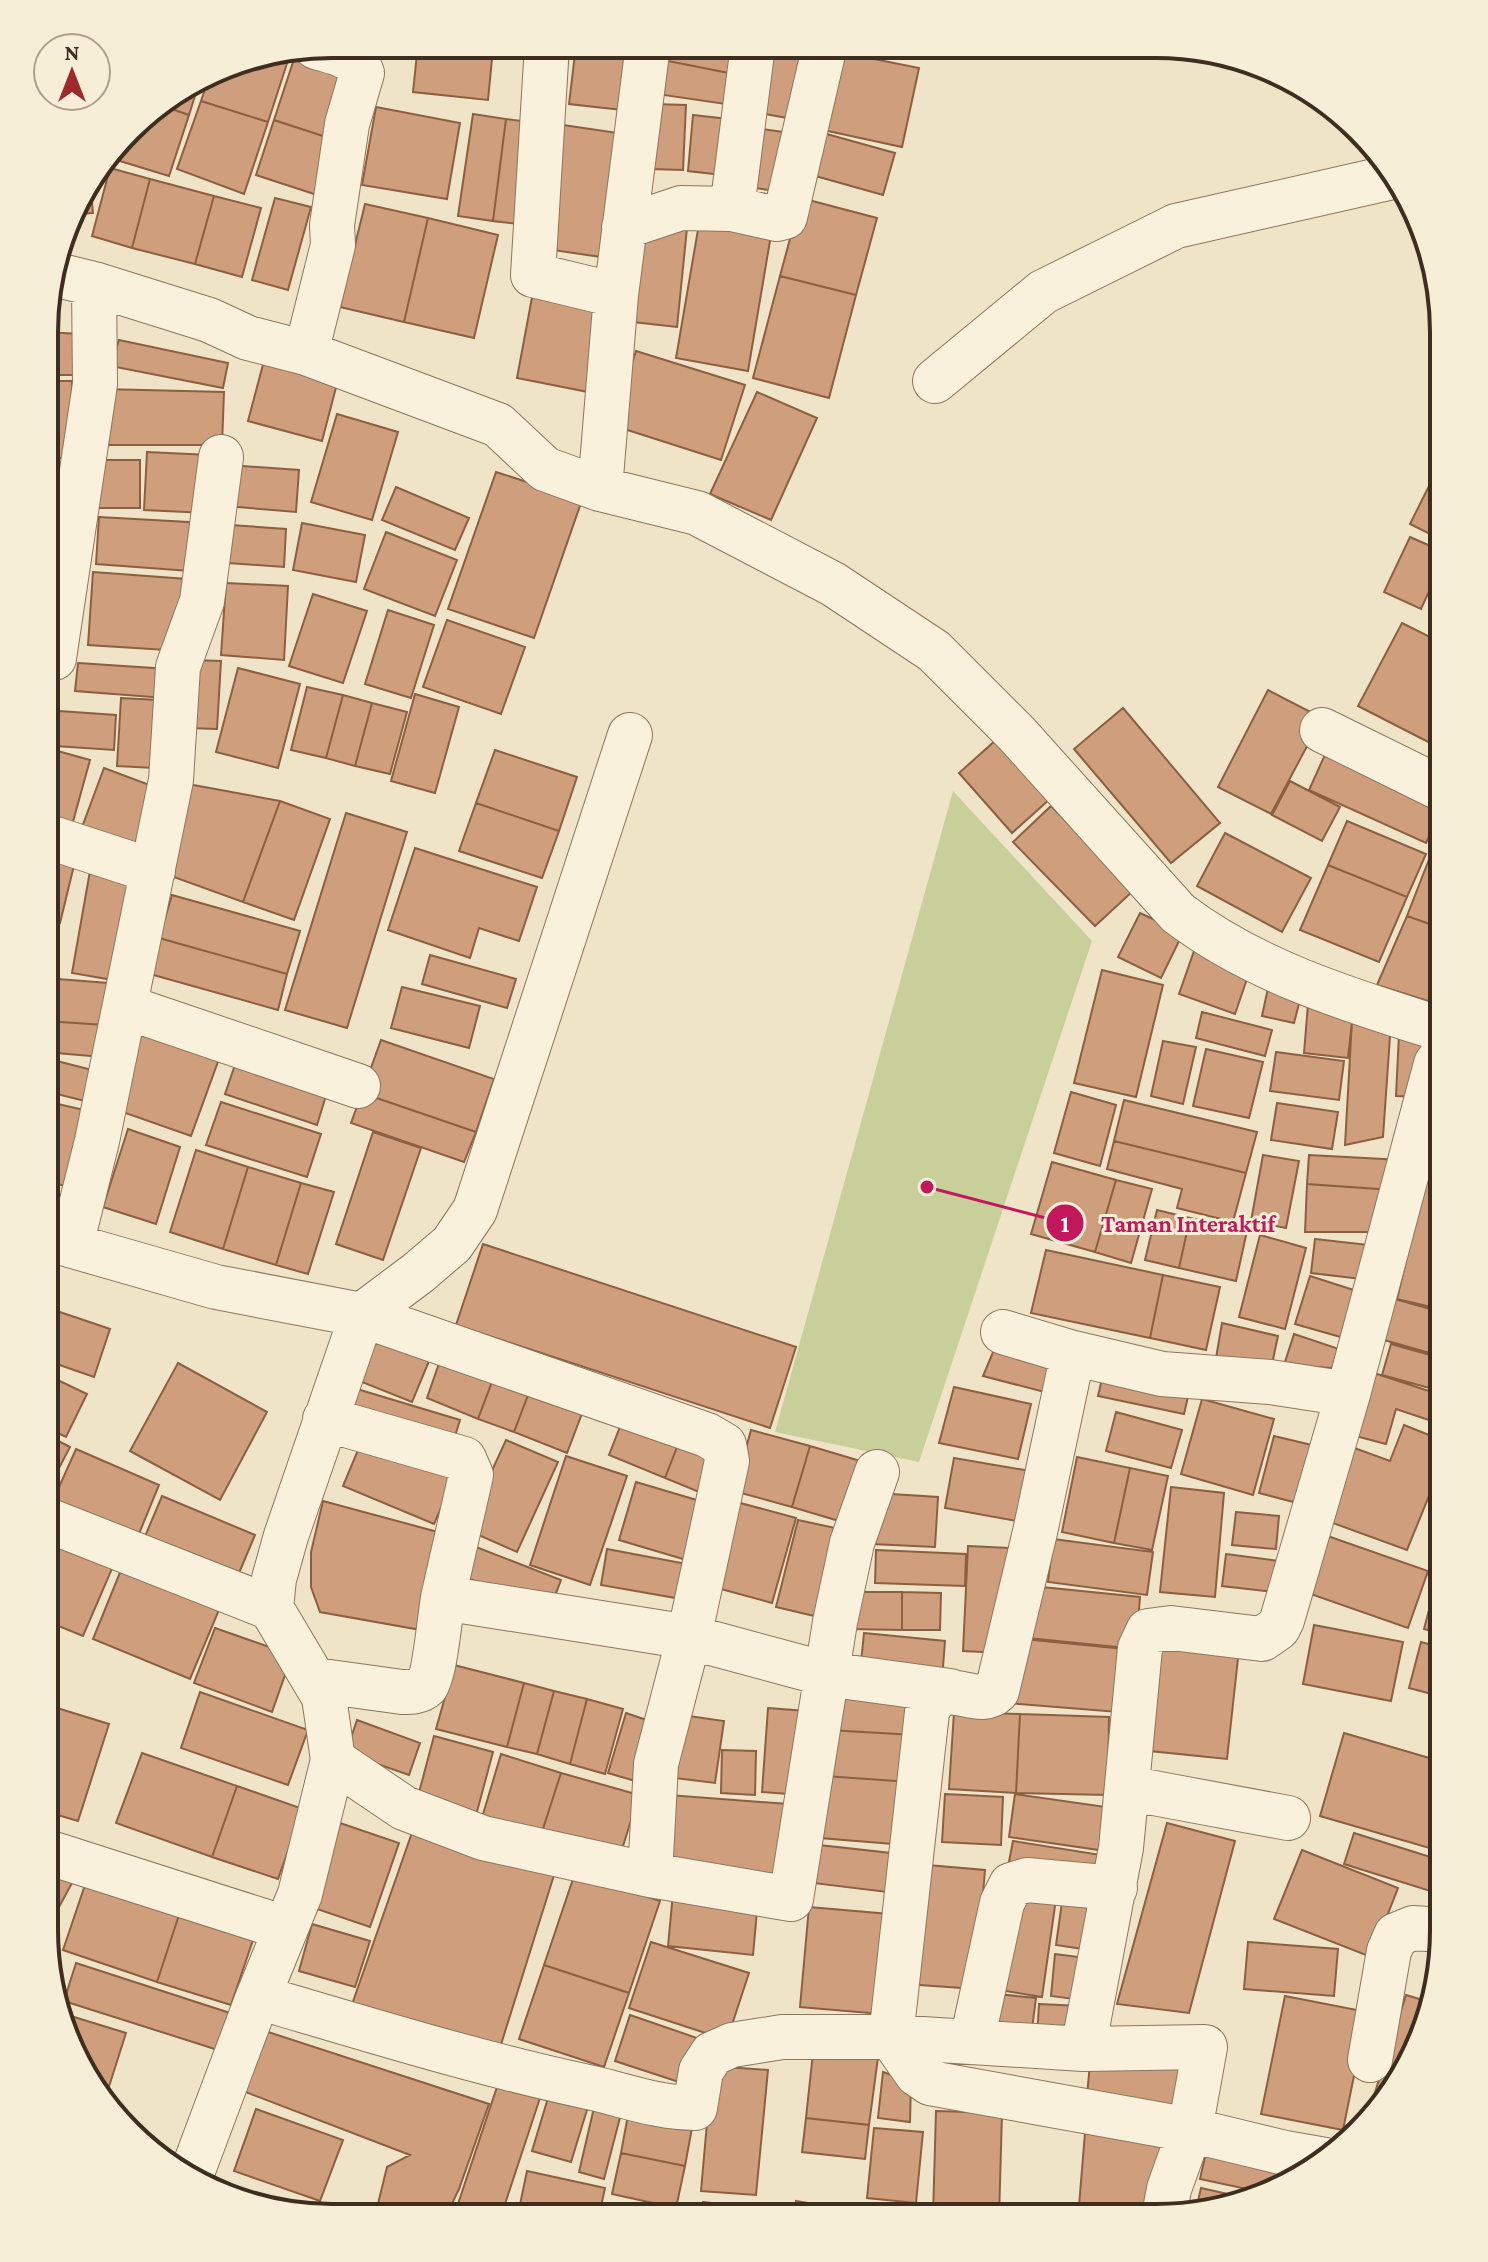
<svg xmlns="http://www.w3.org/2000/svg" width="1488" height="2262" viewBox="0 0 1488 2262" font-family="'Crimson Pro',serif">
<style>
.green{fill:#c9cf9b}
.building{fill:#cf9f7d;stroke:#8d5f41;stroke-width:2}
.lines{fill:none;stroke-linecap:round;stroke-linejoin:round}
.minor-casing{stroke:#8d765c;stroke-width:46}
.minor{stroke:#faf1dc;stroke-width:44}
.rim{fill:none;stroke:#3d2e20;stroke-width:4}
.leader{fill:none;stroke:#c2185b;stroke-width:3}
.callout-dot{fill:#c2185b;stroke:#f7eed8;stroke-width:3}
.mark-label{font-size:24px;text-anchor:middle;font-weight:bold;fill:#fff}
.callout-label{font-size:24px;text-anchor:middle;font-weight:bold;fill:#c2185b;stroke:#f7eed8;stroke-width:6;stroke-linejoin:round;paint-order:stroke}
</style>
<rect width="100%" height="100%" fill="#f0e4c8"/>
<path class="green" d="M953,791L1092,941L919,1462L775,1432Z"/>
<path class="building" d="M418,44L493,49L488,100L413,92Z
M666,45H745L739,75L663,60Z
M764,45H805L793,119L753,112Z
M877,46H924L922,56Z
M291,51L268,122L201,101L209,77L239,59Z
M839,52L919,68L902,147L823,130Z
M575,54L636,60L631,111L569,104Z
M295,56L355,75L335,140L274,120Z
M663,60L739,75L732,105L657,94Z
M199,83L189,115L160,105Z
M201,101L268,122L244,194L177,169Z
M653,104L686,105L683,170L650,169Z
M160,105L189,115L169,176L120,161L129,132L143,115Z
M376,107L460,123L447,199L362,185Z
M473,114L506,119L493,221L458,216Z
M693,115L737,120L731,176L688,171Z
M506,119L537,123L528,225L493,221Z
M274,120L335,140L317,195L256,175Z
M563,125L625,134L608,258L546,249Z
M748,127L791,133L783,192L740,186Z
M823,133L895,153L883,195L812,175Z
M110,168L150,179L132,248L92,236Z
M90,179L93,213L74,214L82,189Z
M150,179L214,196L195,264L132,248Z
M214,196L261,208L242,277L195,264Z
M275,198L311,207L288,290L252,280Z
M801,198L877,218L856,295L780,276Z
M365,204L428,218L404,322L340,307Z
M428,218L498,235L474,338L404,322Z
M700,218L772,229L748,371L676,358Z
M633,224L687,228L677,327L624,321Z
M780,276L856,295L829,398L753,378Z
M533,292L605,307L588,392L517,378Z
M46,332L79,334V375H46Z
M119,340L228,363L223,388L111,366Z
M636,351L745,385L721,460L612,425Z
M265,357L339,376L322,441L248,421Z
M46,381H72L71,458H46Z
M103,389L224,392L222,445H99Z
M757,392L817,418L771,520L710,494Z
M337,414L398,432L372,520L311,502Z
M147,452L210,455L206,513L144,510Z
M1444,456V541L1410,524Z
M91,460H140V508H91Z
M229,465L299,470L296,512L226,506Z
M496,472L582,500L534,638L448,609Z
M396,487L469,518L455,550L382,520Z
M56,501V539H46V502Z
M99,517L206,523L203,572L96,564Z
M302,523L365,535L356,582L293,570Z
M216,524L286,529L284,567L214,562Z
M386,532L457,560L435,616L364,589Z
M1410,537L1444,552V559L1421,609L1384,592Z
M93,572L187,579L182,651L88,645Z
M226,583L288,586L284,660L221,655Z
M313,594L367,611L343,683L289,666Z
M1444,596V630L1431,625Z
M388,610L434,625L411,698L365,684Z
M447,620L525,647L501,714L423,687Z
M1402,623L1444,644V750L1358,706Z
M191,660L221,661L217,729L187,728Z
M78,663L168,669L165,698L75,691Z
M238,668L300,684L278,768L216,752Z
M46,671H57L55,745L46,744Z
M307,687L343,695L326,758L291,750Z
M1268,690L1322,718L1271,814L1218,787Z
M415,694L459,707L435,793L391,781Z
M343,695L372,703L355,766L326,758Z
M121,698L158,700L155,768L117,766Z
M372,703L407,712L390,774L355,766Z
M1123,708L1220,823L1171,863L1074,749Z
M59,711L116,715L114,750L56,746Z
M996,740L1050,799L1012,833L959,773Z
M1328,748L1444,804L1426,843L1309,790Z
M54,750L90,760L69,836L46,830V780Z
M495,750L577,777L559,831L476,803Z
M104,768L163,790L137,860L78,838Z
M1290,781L1340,807L1322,841L1272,815Z
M188,784L280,801L243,902L157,871Z
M280,801L330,819L294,920L243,902Z
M476,803L559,831L542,878L459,851Z
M1051,806L1134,890L1095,926L1013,842Z
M346,813L407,832L347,1028L285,1010Z
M1347,821L1426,854L1407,897L1328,865Z
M1444,821V929L1407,916Z
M1225,833L1311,878L1282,932L1197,886Z
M46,841L78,849L60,923L46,920Z
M415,848L537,887L519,941L479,928L470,958L388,930Z
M1328,865L1407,897L1379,962L1300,930Z
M90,871L130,877L113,980L72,973Z
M172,895L300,931L287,974L159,938Z
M1140,913L1183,933L1161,978L1118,957Z
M1407,916L1444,929V1006L1377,985Z
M159,938L287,974L278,1010L150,974Z
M1194,951L1250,970L1235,1014L1179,994Z
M430,955L516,979L507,1008L422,984Z
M1102,970L1163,985L1136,1097L1074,1083Z
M45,978L108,983L105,1025L45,1021Z
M402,987L480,1006L469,1048L391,1028Z
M1268,988L1301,996L1294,1023L1262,1016Z
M1308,1004L1352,1021L1348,1058L1304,1053Z
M1202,1012L1272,1030L1265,1056L1196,1038Z
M45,1021L105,1025L102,1057L45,1052Z
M1352,1021L1391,1022L1383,1137L1345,1145Z
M143,1029L220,1056L191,1136L114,1109Z
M1399,1034L1424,1035L1422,1097L1396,1096Z
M381,1040L494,1079L476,1132L362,1093Z
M1163,1041L1196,1047L1183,1104L1151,1096Z
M1206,1049L1263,1062L1249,1118L1193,1106Z
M1276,1052L1344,1061L1339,1100L1270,1091Z
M45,1058L100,1072L93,1103L45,1091Z
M237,1059L328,1089L317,1125L225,1094Z
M1071,1092L1116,1105L1100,1166L1054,1153Z
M362,1093L476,1132L464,1162L351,1123Z
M1124,1100L1257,1132L1246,1173L1114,1141Z
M45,1101L97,1113L78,1189L45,1181Z
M221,1102L321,1134L307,1177L206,1145Z
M1277,1103L1338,1112L1332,1149L1271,1140Z
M128,1129L180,1147L156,1224L103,1207Z
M373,1132L421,1148L383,1260L336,1244Z
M1114,1141L1246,1173L1233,1222L1177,1208L1182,1189L1107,1169Z
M196,1150L248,1167L223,1249L170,1232Z
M1263,1155L1299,1161L1286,1228L1251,1221Z
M1309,1155L1401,1160L1392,1190L1307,1184Z
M1052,1162L1116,1180L1095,1252L1031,1234Z
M248,1167L301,1183L276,1265L223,1249Z
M1116,1180L1152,1189L1131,1263L1095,1252Z
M1425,1182L1444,1186V1310L1397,1299Z
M301,1183L334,1192L308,1274L276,1265Z
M1307,1184L1392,1190L1383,1232H1305Z
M1157,1210L1190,1218L1179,1268L1145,1260Z
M1190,1218L1247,1231L1236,1281L1179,1268Z
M1260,1235L1306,1248L1285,1329L1239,1317Z
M1315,1239L1378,1246L1370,1280L1311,1273Z
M483,1244L796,1347L770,1428L456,1325Z
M1046,1250L1163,1275L1150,1338L1031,1313Z
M1163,1275L1220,1287L1206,1350L1150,1338Z
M1310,1276L1366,1294L1351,1340L1295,1324Z
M1395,1299L1444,1313V1357L1384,1340Z
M45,1307L110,1329L94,1377L45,1360Z
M1222,1323L1278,1336L1271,1369L1216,1358Z
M379,1327L434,1349L412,1402L357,1380Z
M1294,1334L1339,1349L1332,1368L1284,1365Z
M999,1338L1066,1356L1056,1395L983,1376Z
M1391,1344L1444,1359V1392L1382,1375Z
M443,1352L496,1371L478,1419L427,1398Z
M178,1363L267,1412L220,1500L130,1451Z
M1104,1370L1190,1388L1184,1414L1098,1396Z
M496,1371L533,1382L514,1432L478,1419Z
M1371,1372L1444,1396V1425L1396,1409L1386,1444L1352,1435Z
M45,1374L87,1394L66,1437L45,1427Z
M533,1382L586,1403L567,1453L514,1432Z
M347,1386L460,1420L452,1446L339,1412Z
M954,1387L1031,1404L1018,1459L939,1443Z
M1202,1399L1274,1419L1253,1495L1181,1474Z
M1116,1412L1182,1430L1171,1468L1106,1451Z
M625,1414L681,1437L665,1478L609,1455Z
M1404,1425L1444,1441V1459L1407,1550L1322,1519L1349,1446L1390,1461Z
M751,1430L810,1446L792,1507L734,1491Z
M45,1434L70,1447L45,1495Z
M1274,1436L1316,1446L1301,1504L1259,1493Z
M681,1437L721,1453L704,1494L665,1478Z
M363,1438L455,1476L434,1524L343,1486Z
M506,1440L558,1462L517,1552L465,1529Z
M810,1446L867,1463L849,1524L792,1507Z
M76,1449L159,1485L136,1541L51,1505Z
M566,1456L627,1476L590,1585L530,1565Z
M1077,1457L1130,1468L1114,1543L1062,1532Z
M954,1458L1036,1472L1028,1523L945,1508Z
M1130,1468L1168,1476L1152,1550L1114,1543Z
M636,1482L710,1504L693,1562L619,1540Z
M1171,1487L1224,1493L1215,1597L1160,1592Z
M875,1493L938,1497L935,1547L871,1544Z
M162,1496L255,1535L234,1585L141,1546Z
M1444,1497V1531L1433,1527Z
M323,1501L449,1535L421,1630L320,1612L311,1587V1552Z
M733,1501L796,1518L772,1603L710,1586Z
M1236,1512L1279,1516L1276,1549L1232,1545Z
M798,1520L849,1531L827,1619L776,1607Z
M1319,1533L1428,1571L1408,1628L1299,1590Z
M45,1534L114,1564L83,1636L44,1620Z
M1053,1539L1153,1552L1147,1595L1048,1582Z
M968,1546L1009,1548L1003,1653L963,1651Z
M476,1547L561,1580L550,1609L464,1577Z
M607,1549L692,1565L687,1600L601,1585Z
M876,1550L966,1554L965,1586L875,1583Z
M1444,1553L1443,1634L1424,1629Z
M1226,1554L1279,1561L1275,1592L1222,1586Z
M123,1565L221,1605L190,1679L93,1639Z
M1032,1586L1140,1597L1136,1649L1028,1638Z
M848,1592H902V1630L848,1629Z
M902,1592L941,1593L940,1630H902Z
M1314,1625L1403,1642L1391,1701L1303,1684Z
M215,1628L292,1655L272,1712L194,1683Z
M864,1633L945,1641L942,1680L860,1672Z
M1014,1638L1125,1649L1118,1712L1008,1703Z
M1152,1640L1239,1649L1227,1759L1140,1750Z
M1421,1642L1443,1648V1697L1409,1688Z
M454,1665L524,1683L507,1747L436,1729Z
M524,1683L554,1691L537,1754L507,1747Z
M832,1689L917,1693L914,1735L828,1730Z
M554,1691L587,1699L570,1764L537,1754Z
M200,1692L308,1730L288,1785L181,1748Z
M587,1699L623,1709L605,1774L570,1764Z
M44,1704L109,1724L78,1821L44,1811Z
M768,1708L807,1711L802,1795L762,1792Z
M954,1712L1020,1714L1016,1793L949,1789Z
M626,1713L661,1725L642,1783L608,1773Z
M675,1714L724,1721L715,1783L667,1777Z
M1020,1714L1109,1717L1108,1795L1016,1793Z
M357,1720L420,1743L409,1775L346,1753Z
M828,1730L914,1735L910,1782L825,1776Z
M1344,1733L1443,1762V1852L1320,1816Z
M434,1736L493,1752L475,1819L416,1804Z
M722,1750L756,1751L755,1795L721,1793Z
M142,1753L237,1786L212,1857L116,1823Z
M501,1754L561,1773L540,1838L481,1821Z
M561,1773L639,1795L618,1862L540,1838Z
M825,1776L910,1782L905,1845L820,1838Z
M237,1786L303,1809L278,1879L212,1857Z
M945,1794L1003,1797L1001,1845L942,1842Z
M1015,1794L1106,1807L1099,1850L1009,1837Z
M668,1795L788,1804L782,1876L662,1866Z
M340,1823L399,1843L370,1927L311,1907Z
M1167,1823L1235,1841L1189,2013L1117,2004Z
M415,1824L555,1872L498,2054L349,2013Z
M1354,1833L1443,1861V1895L1344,1864Z
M1013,1841L1101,1855L1097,1880L1008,1867Z
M810,1844L900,1854L895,1893L805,1882Z
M1302,1850L1398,1888L1371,1957L1274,1919Z
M916,1864L985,1870L975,1989L906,1984Z
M44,1868L72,1883L45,1933L44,1930Z
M575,1873L660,1901L629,1993L544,1965Z
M87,1879L181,1909L157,1982L63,1950Z
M1013,1892L1056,1899L1042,1997L999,1990Z
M673,1893L758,1900L753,1955L668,1946Z
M1062,1902L1102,1907L1096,1951L1056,1945Z
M809,1907L889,1914L881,2014L800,2007Z
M181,1909L255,1934L231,2005L157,1982Z
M312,1924L370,1941L355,1987L299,1971Z
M651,1942L749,1973L727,2040L629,2008Z
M1248,1942L1338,1949L1334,1996L1244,1989Z
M1055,1954L1094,1959L1089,2001L1051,1996Z
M76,1963L233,2014L221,2051L64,2001Z
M544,1965L629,1993L604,2067L519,2039Z
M988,1993L1036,1998L1031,2037L985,2032Z
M1406,1995L1426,2001L1395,2090L1380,2107L1371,2105Z
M1285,1996L1367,2012L1343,2130L1261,2114Z
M1039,2004L1080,2006L1078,2041L1037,2038Z
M61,2013L126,2033L107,2093L66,2040Z
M630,2015L697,2038L682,2083L615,2061Z
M259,2029L489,2104L459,2189L446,2216H375L387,2167L410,2155L235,2088Z
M814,2043L879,2050L869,2125L806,2118Z
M1090,2063L1191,2064L1179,2117L1087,2096Z
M712,2066L768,2070L756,2195L701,2191Z
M883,2072L911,2082L910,2122L878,2118Z
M498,2084L540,2098L501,2216H454Z
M551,2088L590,2100L571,2162L532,2151Z
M596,2099L623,2106L604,2179L579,2172Z
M630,2104L694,2117L685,2166L621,2153Z
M256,2109L343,2140L320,2201L234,2171Z
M936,2111L1002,2113L999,2218L933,2217Z
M806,2118L869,2125L865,2159L802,2152Z
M874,2128L923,2132L916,2203L867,2198Z
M1085,2133L1161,2139L1157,2212L1079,2206Z
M1207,2148L1292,2168L1287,2183L1270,2194L1200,2179Z
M621,2153L685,2166L676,2208L612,2194Z
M527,2171L605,2188L599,2216H530L518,2214Z
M211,2176L279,2207L278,2209L209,2180Z
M1201,2188L1250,2199L1196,2210Z
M796,2201L833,2207L831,2217H794Z
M703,2202L764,2209L763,2217H701Z
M612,2207L674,2215L611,2216Z"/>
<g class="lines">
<defs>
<path id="minor" d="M547,45L533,275L616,295
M732,209L777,219L785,217L825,45
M624,227L681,208L732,209L753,45
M53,274L94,284L209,320L248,338L306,353L498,425L545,469L600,489L697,513L833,584L934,651L1016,733L1178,913C1255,972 1352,1001 1444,1030
M306,353L333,245L332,225L347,124L362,73C355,55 332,52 316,47
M935,381L1043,292L1176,226L1388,178
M600,489L616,295L648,45
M46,659L54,658L95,384L94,284
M1322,730L1444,790
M46,836L153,871
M126,1007L358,1086
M45,1238L216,1287L362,1315L707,1435L724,1445L727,1461L689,1637L656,1764L650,1875
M71,1245L97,1141L171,780L178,667L202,601L221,457
M1003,1332L1073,1353L1162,1374L1270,1382L1348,1394L1436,1064L1444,1053
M1073,1353L1035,1532L997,1691C977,1711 943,1671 927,1712L891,2037L917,2074L930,2083L1190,2130L1285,2153L1325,2160
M325,1419L464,1459L471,1475L443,1598
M45,1519L271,1608
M315,1680L402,1692C410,1692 420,1692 426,1686C435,1675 440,1615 443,1598L689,1637L826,1674L950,1691
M333,1760L404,1808L483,1838L650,1875L791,1899L835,1622L852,1543L877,1472
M1127,1788L1288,1818
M44,1851L285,1928
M258,1997C367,2029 476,2063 588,2087C625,2095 657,2108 695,2108L701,2071L712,2054L732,2045L782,2037H891L1083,2049L1205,2047L1190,2130L1169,2189L1164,2216
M972,2041L1002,1903L1011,1885L1027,1880L1115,1888
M1083,2049L1121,1848L1140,1648L1148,1631L1171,1628L1262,1639L1278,1628L1282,1620L1348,1394
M1370,2060L1389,1951L1396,1935L1413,1928L1443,1930
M192,2173L258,1997L300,1894L333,1760L324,1697L271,1608L274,1579L286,1536L362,1315L418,1273L452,1244L475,1210L630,735"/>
</defs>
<use href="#minor" class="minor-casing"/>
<use href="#minor" class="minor"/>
</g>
<path d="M0 0H1488V2262H0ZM332 58H1156A274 274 0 0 1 1430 332V1930A274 274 0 0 1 1156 2204H332A274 274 0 0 1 58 1930V332A274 274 0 0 1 332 58Z" fill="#f7eed8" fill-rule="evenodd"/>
<path class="rim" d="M332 58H1156A274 274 0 0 1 1430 332V1930A274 274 0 0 1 1156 2204H332A274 274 0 0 1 58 1930V332A274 274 0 0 1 332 58Z"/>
<path class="leader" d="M927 1187L1065 1223"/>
<g class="callout-dot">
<circle cx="927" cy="1187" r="8"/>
<circle cx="1065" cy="1223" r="20"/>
</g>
<g class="mark-label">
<text x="1065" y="1232">1</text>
</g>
<g class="callout-label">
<text x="1188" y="1232">Taman Interaktif</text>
</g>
<g transform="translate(72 72)"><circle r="38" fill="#f7eed8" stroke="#ada18e" stroke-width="2"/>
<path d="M0-6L14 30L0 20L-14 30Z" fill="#9e2a2b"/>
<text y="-12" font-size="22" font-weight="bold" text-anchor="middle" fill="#3d2e20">N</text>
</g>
</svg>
